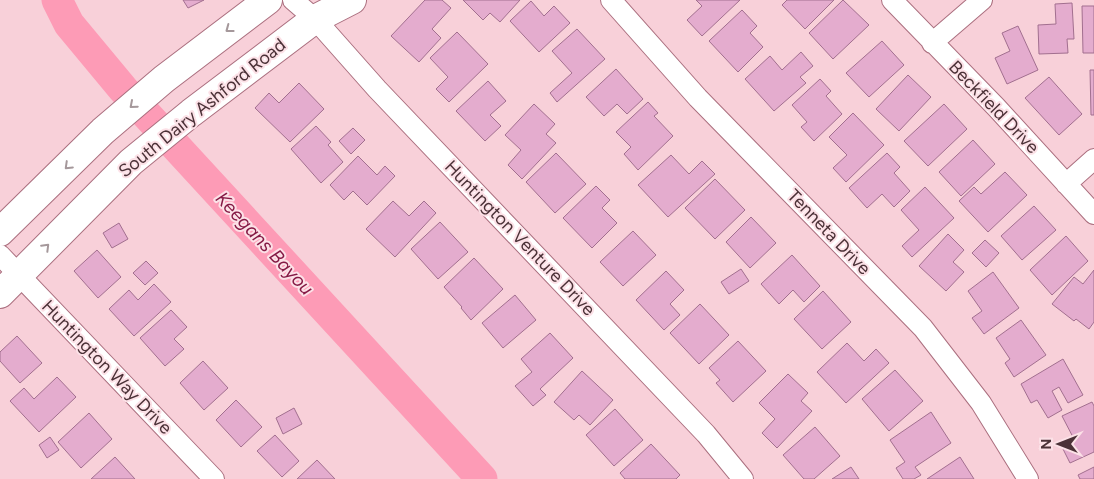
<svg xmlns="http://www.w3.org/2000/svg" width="1094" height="479" viewBox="0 0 1094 479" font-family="Figtree,sans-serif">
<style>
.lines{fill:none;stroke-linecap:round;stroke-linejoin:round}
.river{stroke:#fd9bb6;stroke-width:31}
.building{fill:#e4acce;stroke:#a26f8f}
.street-casing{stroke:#ab6f7f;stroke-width:22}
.secondary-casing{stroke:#ab6f7f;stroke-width:30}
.street{stroke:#fff;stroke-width:20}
.secondary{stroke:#fff;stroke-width:28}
.oneway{stroke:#a5989b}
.labels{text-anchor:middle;stroke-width:4;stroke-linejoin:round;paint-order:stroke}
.street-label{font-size:18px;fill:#4b3137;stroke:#fce1e7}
.water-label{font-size:19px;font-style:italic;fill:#851a45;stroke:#fce1e7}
</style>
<rect width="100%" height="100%" fill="#f8d0d9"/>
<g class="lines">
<path class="river" d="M57,0L69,24L123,89L482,479"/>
</g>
<path class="building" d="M183,0H204L188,8Z
M425,0H442L451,8L432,29L441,38L419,62L391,36Z
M463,0H520L500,22L490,13L483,20Z
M696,0H740L702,36L687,20L702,6Z
M787,0H834L805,29L782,5Z
M843,0L869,25L833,59L809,33Z
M531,1L544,16L554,6L570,23L539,52L510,21Z
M1072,3L1074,39H1067L1068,53L1039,54L1038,25L1056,24L1055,4Z
M1082,6H1094V53H1083Z
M742,10L757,26L750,33L763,47L738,72L709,41Z
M1018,26L1038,70L1007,84L995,58L1010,51L1002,33Z
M577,29L605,59L557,102L550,93L572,73L552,51Z
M457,32L488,64L449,102L436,89L448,77L430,58Z
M882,41L904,65L869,97L846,73Z
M801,52L813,66L800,77L806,83L774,111L745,79L770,56L782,70Z
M616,69L643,99L627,114L617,104L604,116L586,97Z
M1090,70H1094V115H1091Z
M908,75L931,97L899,131L876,109Z
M1049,77L1082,114L1059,135L1025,98Z
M820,79L831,91L826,96L842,114L814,141L801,127L807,122L792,105Z
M488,81L506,101L490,115L501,126L485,141L456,111Z
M299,83L324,109L290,142L255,108L269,93L279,103Z
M648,102L658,113L654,116L673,136L638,170L624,154L631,147L616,132Z
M534,104L555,124L546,134L556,143L522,179L508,165L521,150L505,135Z
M944,104L967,129L928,166L904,141Z
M853,113L884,145L846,182L833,168L847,155L829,137Z
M316,126L331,142L328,145L343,162L321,183L291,149Z
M353,128L365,140L351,154L339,141Z
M973,140L995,164L961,196L939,172Z
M556,153L586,184L555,213L526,182Z
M887,153L900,167L894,173L910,191L894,207L882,194L867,208L849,188Z
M671,155L689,174L702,161L715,174L668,217L638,185Z
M358,156L377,175L385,166L395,176L367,205L353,191L344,200L330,185Z
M1005,172L1027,195L988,232L959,201L974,187L981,194Z
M715,179L745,210L715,239L685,208Z
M596,186L610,200L602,208L617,223L592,248L563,218Z
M925,187L954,218L912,257L902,246L919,230L901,210Z
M393,201L409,216L424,201L436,213L395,257L366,229Z
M1034,206L1056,230L1022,260L1001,236Z
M751,217L776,243L750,268L726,242Z
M440,222L468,252L438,279L411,249Z
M119,223L128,239L112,248L103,233Z
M633,231L656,255L623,286L600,262Z
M948,234L964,250L953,262L964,272L946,291L919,266Z
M1066,236L1088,261L1052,295L1030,270Z
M985,240L999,253L986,267L972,253Z
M97,250L121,277L98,298L74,271Z
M792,255L820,286L804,302L793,290L779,304L761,284Z
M474,258L503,289L471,320L461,308L462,307L444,287Z
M146,261L158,273L145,285L133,273Z
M741,269L749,281L729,294L721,282Z
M1094,270V322L1089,329L1076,319L1074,321L1052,304L1074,277L1083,284Z
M666,271L684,290L670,304L680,315L664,330L636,300Z
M993,272L1019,308L984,334L972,318L982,311L968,291Z
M154,284L171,302L134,336L109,309L129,290L138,300Z
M823,291L851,322L822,349L794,319Z
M515,295L536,320L503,348L482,323Z
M700,304L729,335L699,364L670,333Z
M171,310L187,327L174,339L184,349L165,366L140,338Z
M1021,320L1046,355L1014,377L1005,363L1010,359L996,338Z
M550,333L573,358L540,389L546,395L533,406L515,386L532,372L521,359Z
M17,336L42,363L20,383L0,361V352Z
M738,341L766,371L733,402L716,383L720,380L709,368Z
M847,343L864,361L876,349L889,363L846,403L817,372Z
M1063,359L1083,395L1068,403L1059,387L1052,391L1062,410L1048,418L1037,400L1031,403L1021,384Z
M203,361L228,388L204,410L180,383Z
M895,370L923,401L889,431L862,399Z
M582,371L613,400L590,425L579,415L574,420L554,402Z
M788,374L808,393L801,401L812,411L777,448L762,433L775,419L759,403Z
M57,377L76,397L39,432L10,401L24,388L34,399Z
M236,400L262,427L241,447L216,420Z
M1092,402L1094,406V452L1070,463L1062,447L1075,441L1062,416Z
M294,408L302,424L283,434L276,418Z
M615,409L643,440L614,466L586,435Z
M931,412L951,443L915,467L921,475L914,479H903L896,468L905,462L890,440Z
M89,413L112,439L81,468L58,442Z
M815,427L840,456L814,479H804L783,455Z
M275,435L299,461L282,477L257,451Z
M50,437L59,450L47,458L39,445Z
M651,444L680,475L676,479H625L620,473Z
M115,457L135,479H91Z
M960,457L974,479H927Z
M317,460L335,479H297Z
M851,467L859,479H832Z
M1094,467V479H1080L1078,475Z"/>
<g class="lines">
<defs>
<path id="street" d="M293,0L315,19L377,89L706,434L743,479
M611,0L698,98L923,328L981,403L1028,479
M892,0L996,107L1094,214
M932,43L982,0
M1066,184L1094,159
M0,255L214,479"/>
<path id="secondary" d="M0,232L103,131L164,79L268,0
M0,294L131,162L191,113L315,19L352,0"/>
</defs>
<use href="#street" class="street-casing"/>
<use href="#secondary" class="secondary-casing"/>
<use href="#street" class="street"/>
<use href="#secondary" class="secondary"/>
</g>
<defs><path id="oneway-chevron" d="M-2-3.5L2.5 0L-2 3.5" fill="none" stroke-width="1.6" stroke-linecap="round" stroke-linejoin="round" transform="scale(1.25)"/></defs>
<g class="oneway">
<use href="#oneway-chevron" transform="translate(229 29) rotate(143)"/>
<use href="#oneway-chevron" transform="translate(133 105) rotate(139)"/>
<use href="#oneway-chevron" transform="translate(68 166) rotate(136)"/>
<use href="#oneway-chevron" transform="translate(46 247) rotate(-45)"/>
</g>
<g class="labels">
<g class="street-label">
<text transform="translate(994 107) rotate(46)" y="6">Beckfield Drive</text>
<text transform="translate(202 108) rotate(-39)" y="6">South Dairy Ashford Road</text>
<text transform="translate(829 232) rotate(46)" y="6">Tenneta Drive</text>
<text transform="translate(520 238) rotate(46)" y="6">Huntington Venture Drive</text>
<text transform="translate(107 367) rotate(46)" y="6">Huntington Way Drive</text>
</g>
<g class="water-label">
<text transform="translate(265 243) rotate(47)" y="7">Keegans Bayou</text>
</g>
</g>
<g transform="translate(1059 444) rotate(270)" stroke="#fce1e7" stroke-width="4" paint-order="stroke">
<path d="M0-4L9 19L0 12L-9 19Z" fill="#4b3137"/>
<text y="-8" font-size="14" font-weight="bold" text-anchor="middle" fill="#4b3137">N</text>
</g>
</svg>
